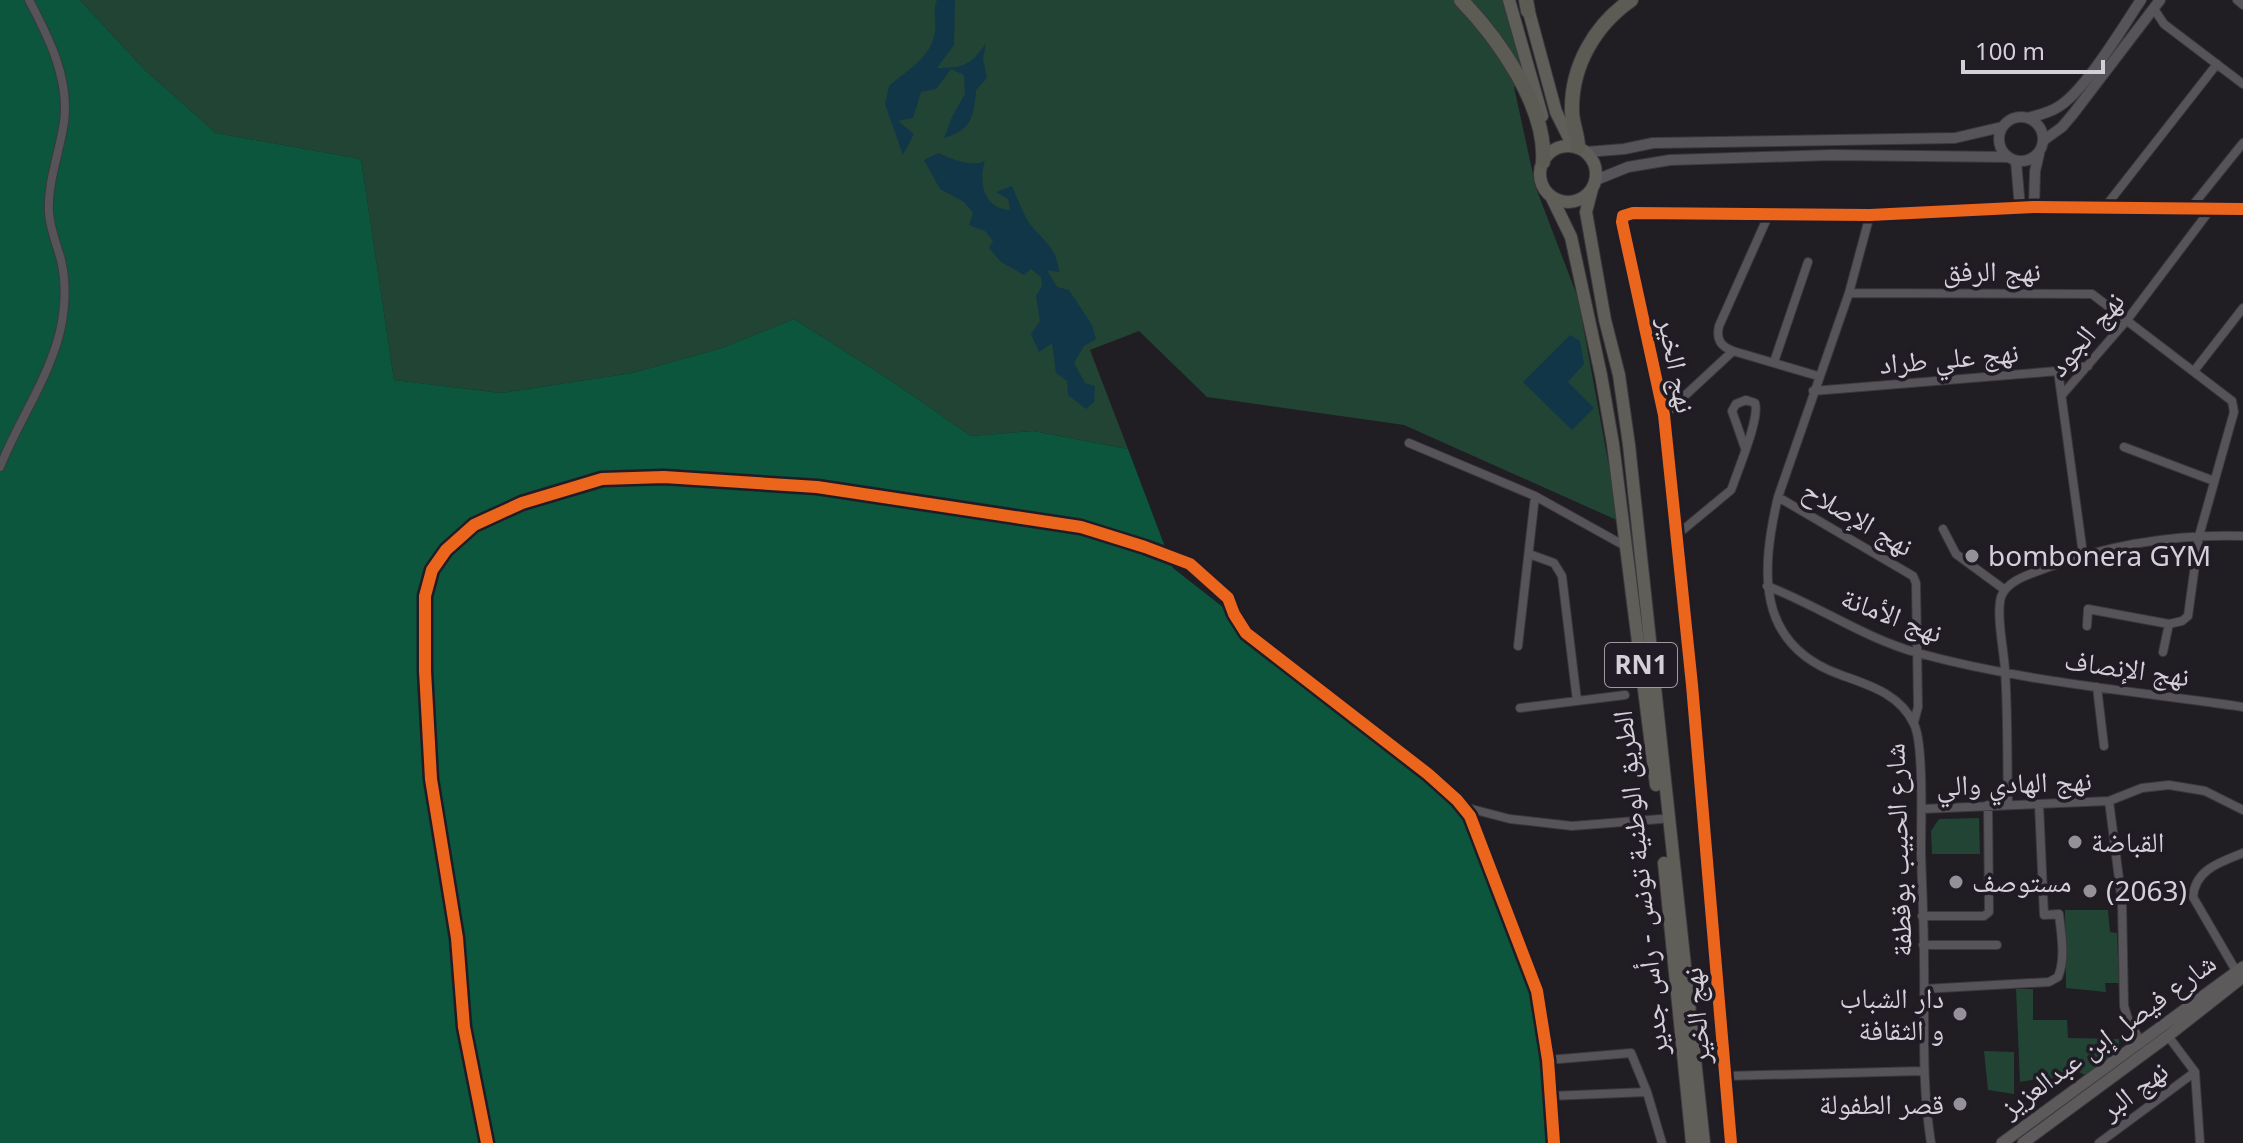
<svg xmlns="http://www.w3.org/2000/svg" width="2243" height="1143" viewBox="0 0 2243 1143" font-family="'Noto Sans','Noto Naskh Arabic',sans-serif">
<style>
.green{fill:#224435}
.forest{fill:#0b563c}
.water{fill:#113647}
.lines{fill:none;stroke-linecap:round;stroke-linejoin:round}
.minor-casing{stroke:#3a383d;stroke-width:10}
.tertiary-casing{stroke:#3a383d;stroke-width:12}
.secondary-casing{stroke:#3a383d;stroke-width:13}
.primary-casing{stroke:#3a383d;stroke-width:14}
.trunk-casing{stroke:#3a383d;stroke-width:16}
.minor{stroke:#565459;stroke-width:8}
.tertiary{stroke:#565459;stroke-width:10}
.secondary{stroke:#5c5a5a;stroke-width:11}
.primary{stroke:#5f5e59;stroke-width:12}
.trunk{stroke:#5c5c55;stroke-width:14}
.cycleway-casing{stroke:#211b25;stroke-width:17}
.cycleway{stroke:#eb651d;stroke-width:12}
.poi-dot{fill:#959198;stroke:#211b25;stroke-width:3}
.labels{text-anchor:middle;stroke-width:7;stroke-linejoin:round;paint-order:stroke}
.shield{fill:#211b25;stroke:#9e9aa2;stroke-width:2}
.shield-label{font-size:26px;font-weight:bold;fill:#d4d0d7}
.street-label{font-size:28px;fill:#d4d0d7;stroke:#211b25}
.poi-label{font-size:28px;fill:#d4d0d7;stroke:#211b25;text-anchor:start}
</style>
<rect width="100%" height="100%" fill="#201d23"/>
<path class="green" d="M80,0H1505L1527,83L1514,87L1536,188L1578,298L1619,521L1404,425L1207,397L1139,331L1090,350L1128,449L1033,431L971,436L893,382L794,319L722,348L632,373L501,393L394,380L361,159L216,133L144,69Z
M1979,818L1980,854H1932L1931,831L1939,819Z
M2065,910H2108L2110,932L2117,933L2119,983H2105L2106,992L2066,988Z
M2016,989H2033V1020H2067L2068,1038L2119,1039V1051L2085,1075C2066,1064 2056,1075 2041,1088L2036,1079L2020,1082Z
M1984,1051L2014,1052V1094L1988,1090Z"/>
<path class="forest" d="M0,0H80L144,69L216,133L361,159L394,380L501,393L632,373L722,348L794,319L893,382L971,436L1033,431L1128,449L1173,568L1463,795L1476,812L1539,988L1561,1143H0Z"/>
<path class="water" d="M937,0H955L954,45L937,68C964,68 971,65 986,43L983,59L987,78L976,90C974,116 972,130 944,138L952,117L965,94L964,75L951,69L936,89L921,92L913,118L898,121L914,134L903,155L885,104L889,86C907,70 931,58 935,32C937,21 932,11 937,0Z
M939,153C952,160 972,167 985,161C978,182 984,209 1010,210L1008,199L996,192L1012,186C1018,199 1023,216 1033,228C1047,243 1057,250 1059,272L1047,270L1057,287L1069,290L1092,325L1096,339L1084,346L1074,363L1085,383L1095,386L1094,402L1086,409L1068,395L1067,381L1056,373L1052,343L1039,352L1031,334L1040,321L1036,296L1042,286L1041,277L1031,269L1024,275L1001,262L989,248L993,241L985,231L969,225L973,213L964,202L940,189L924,160Z
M1570,335L1580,341L1584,364L1568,382L1594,408L1572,430L1523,382Z"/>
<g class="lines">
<defs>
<path id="minor" d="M2237,0L2243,5
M2154,9L2164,24L2243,84
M2105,207L2217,64
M2189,210L2243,143
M1870,215L1849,293L1778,497C1761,570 1755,645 1841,675C1869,685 1900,694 1914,724C1924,744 1921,825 1921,851C1922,888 1924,924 1924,961C1925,1024 1921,1080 1931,1143
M1849,293L2092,294L2232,401L2234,412L2199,536L2188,616L2182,621L2169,624L2088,609L2087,626
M1733,351C1720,346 1716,339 1719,326L1769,214
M1774,362L1808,262
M2058,371L2083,554
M2194,371L2243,308
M1813,391L2058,371L2088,366
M2062,395L2127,320L2210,210
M1664,415L1733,351L1818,376
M1409,443L1535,496L1625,546
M2124,447L2214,481
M0,467C17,424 45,384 58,339C65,315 67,285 61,260C57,245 50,229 49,213C47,183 60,151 64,122C70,79 48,36 29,0
M1778,497L1913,576L1916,583L1918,707L1914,722
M1943,529L1956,554L2005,590
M1678,534L1731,490L1733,485C1739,467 1760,418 1755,403L1746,400L1736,404L1732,411L1745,448
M1529,554L1554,563L1562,576L1577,701
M1767,586C1819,606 1864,638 1918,653C2024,682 2134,691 2243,707
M1518,646L1535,496
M2163,652L2169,624
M2097,687L2104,746
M1520,708L1625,695
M2109,801L2122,902L2124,1006L2129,1022L2142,1043
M2008,804C2007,760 2008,715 2005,670C2004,651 1996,615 2001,597C2007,580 2031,574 2046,568C2108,545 2176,534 2243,536
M1464,807L1510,819L1572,826L1661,819
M1922,809L2109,801L2142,788L2169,785L2205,791L2243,810
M1922,916H1984L1989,912L1988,805
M1923,945H1997
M2239,976L2193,897C2195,869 2221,862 2243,853
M1924,989L2049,982L2058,977C2066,958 2061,934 2059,914L2044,915L2039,804
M2168,1036L2195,1072L2200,1143
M1548,1060L1631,1053L1647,1092L1662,1143
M1726,1076L1922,1071
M1551,1096L1647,1092
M487,1143L464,1027L457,938L431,779L425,671V596L432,570L446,550L474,525L522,503L602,479L664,477L817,487L1081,527L1145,547L1190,564L1228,598L1234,614L1246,633L1428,774L1457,800L1470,816L1537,991L1548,1060L1554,1143
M1731,1143L1692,685L1664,415L1622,222L1623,216L1633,213L1870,215L2034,207L2243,209
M2099,1143L2195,1072"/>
<path id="tertiary" d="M1999 139a22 22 0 1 1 44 0a22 22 0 1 1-44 0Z
M2028,118C2038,115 2049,113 2058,107C2085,91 2122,28 2141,0
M2044,140L2062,127L2073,114L2160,0
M1586,152L1624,149L1653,143L1955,138L2002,127
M2016,161L2020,208
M1596,180L1628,167L1670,160L1832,155L2007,157
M2034,207L2035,171L2039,154"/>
<path id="secondary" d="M2002,1143L2243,967
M2023,1143L2168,1036L2243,977"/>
<path id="primary" d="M1509,0L1542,116
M1526,1L1556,112L1573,146
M1540 174a28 28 0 1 1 56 0a28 28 0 1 1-56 0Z
M1592,189L1586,212L1605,320L1619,375L1629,445L1704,1143
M1551,196L1571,237L1601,375L1613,444L1656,785
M1664,863L1692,1143"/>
<path id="trunk" d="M1461,0C1498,38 1547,107 1543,162
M1526,0L1528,11
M1578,147C1578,135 1572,123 1572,111C1571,66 1595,25 1631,0"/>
</defs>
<use href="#minor" class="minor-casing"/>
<use href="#tertiary" class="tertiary-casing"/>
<use href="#secondary" class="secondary-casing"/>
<use href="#primary" class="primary-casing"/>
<use href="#trunk" class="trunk-casing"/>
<use href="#minor" class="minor"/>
<use href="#tertiary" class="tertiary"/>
<use href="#secondary" class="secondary"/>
<use href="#primary" class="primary"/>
<use href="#trunk" class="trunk"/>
<defs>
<path id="cycleway" d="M487,1143L464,1027L457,938L431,779L425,671V596L432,570L446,550L474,525L522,503L602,479L664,477L817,487L1081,527L1145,547L1190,564L1228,598L1234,614L1246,633L1428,774L1457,800L1470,816L1537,991L1548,1060L1554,1143
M1731,1143L1692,685L1664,415L1622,222L1623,216L1633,213L1870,215L2034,207L2243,209"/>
</defs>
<use href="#cycleway" class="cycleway-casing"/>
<use href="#cycleway" class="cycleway"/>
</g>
<g class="poi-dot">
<circle cx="1972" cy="556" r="8"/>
<circle cx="2075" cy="842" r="8"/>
<circle cx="1956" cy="882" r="8"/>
<circle cx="2090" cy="891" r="8"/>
<circle cx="1960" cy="1014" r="8"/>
<circle cx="1960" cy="1104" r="8"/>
</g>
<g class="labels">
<rect class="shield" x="1605" y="643" width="72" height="44" rx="6"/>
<g class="shield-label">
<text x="1641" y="674">RN1</text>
</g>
<g class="street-label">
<text x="1992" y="281">نهج الرفق</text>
<text transform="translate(2086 334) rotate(-50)" y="10">نهج الجود</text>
<text transform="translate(1949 358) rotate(-5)" y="10">نهج علي طراد</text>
<text transform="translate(1677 365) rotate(79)" y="10">نهج الخير</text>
<text transform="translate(1858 518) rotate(30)" y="10">نهج الإصلاح</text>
<text transform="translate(1892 615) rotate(21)" y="10">نهج الأمانة</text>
<text transform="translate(2127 668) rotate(8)" y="10">نهج الإنصاف</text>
<text transform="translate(2014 783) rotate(-2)" y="10">نهج الهادي والي</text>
<text transform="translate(1898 850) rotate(-92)" y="10">شارع الحبيب بوقطفة</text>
<text transform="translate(1640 883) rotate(-96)" y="10">الطريق الوطنية تونس - رأس جدير</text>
<text transform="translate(1696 1016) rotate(-95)" y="10">نهج الخير</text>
<text transform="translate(2108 1035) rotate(-36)" y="10">شارع فيصل إبن عبدالعزيز</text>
<text transform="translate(2134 1090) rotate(-37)" y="10">نهج البر</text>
</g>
<g class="poi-label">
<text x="1988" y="566">bombonera GYM</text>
<text x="2091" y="852">القباضة</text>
<text x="1972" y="892">مستوصف</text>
<text x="2106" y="901">(2063)</text>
<text x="1944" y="1008" text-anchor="end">دار الشباب<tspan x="1944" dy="32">و الثقافة</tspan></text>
<text x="1944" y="1114" text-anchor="end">قصر الطفولة</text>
</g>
</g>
<path d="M1963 60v12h140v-12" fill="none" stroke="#d4d0d7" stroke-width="4"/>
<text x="1975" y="60" font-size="24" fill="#d4d0d7" stroke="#211b25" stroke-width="6" paint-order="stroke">100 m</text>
</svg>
